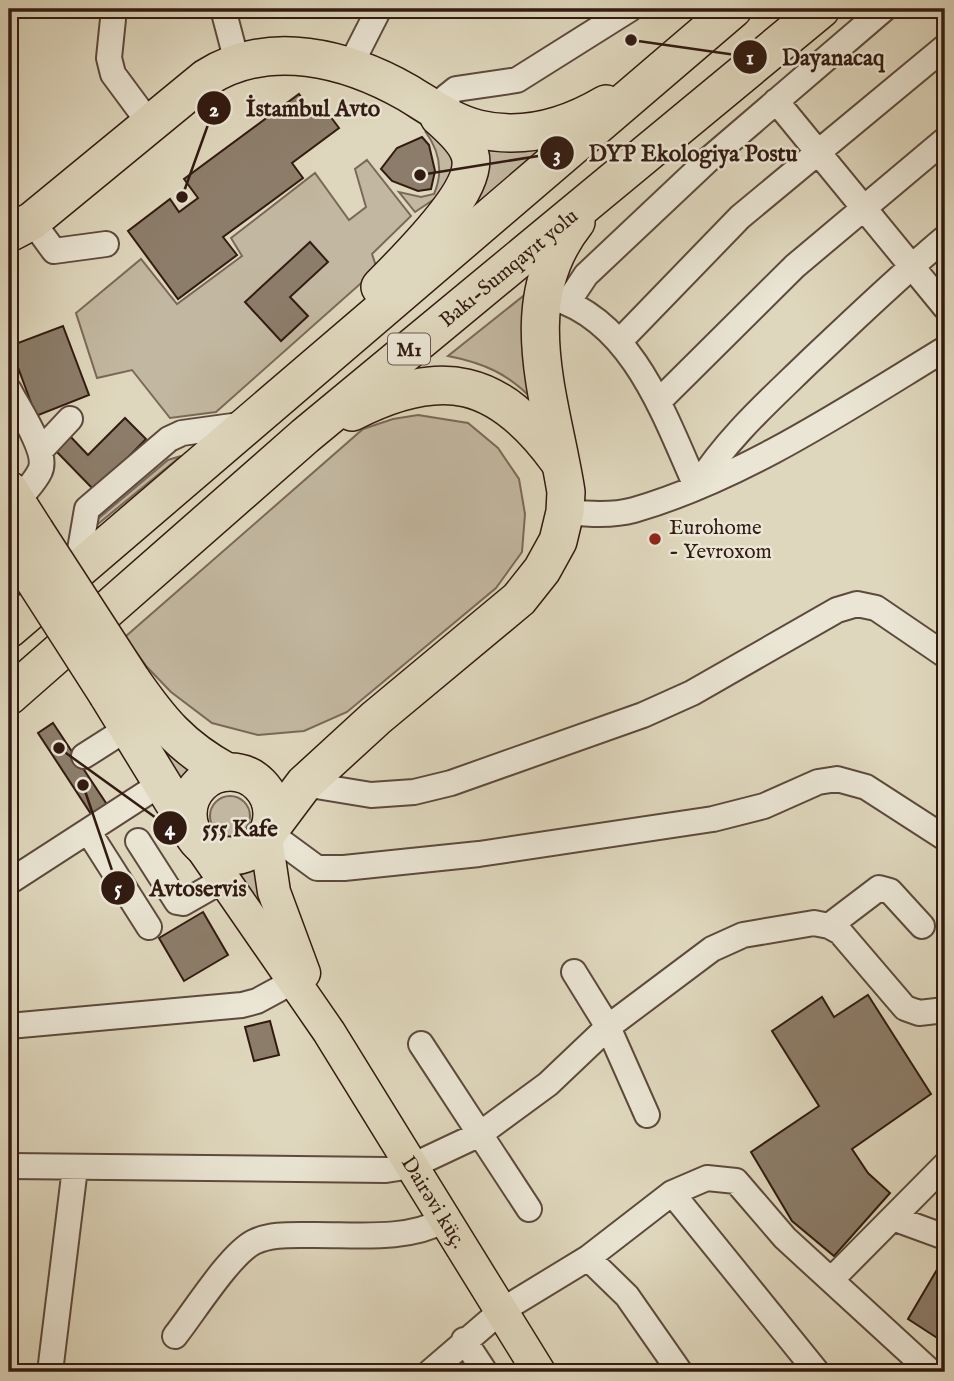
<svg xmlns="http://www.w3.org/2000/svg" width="954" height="1381" viewBox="0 0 954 1381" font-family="'IM FELL English',serif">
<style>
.green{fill:#c2b7a0;stroke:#7a6958;stroke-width:2}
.building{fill:#8c7d6a;stroke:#321b11;stroke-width:2}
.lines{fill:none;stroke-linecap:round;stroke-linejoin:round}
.minor-casing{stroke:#5d4a3c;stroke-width:28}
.major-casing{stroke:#321b11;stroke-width:35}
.highway-casing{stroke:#321b11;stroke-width:40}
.minor{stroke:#eae5d4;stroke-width:24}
.major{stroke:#dfd7bd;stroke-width:32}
.highway{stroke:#dfd7bd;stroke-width:37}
.highway-bridge-casing{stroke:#321b11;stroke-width:40;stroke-linecap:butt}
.highway-bridge{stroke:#dfd7bd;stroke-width:37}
.poi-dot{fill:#8f2418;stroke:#eae5d4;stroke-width:2.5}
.labels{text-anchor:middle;stroke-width:5;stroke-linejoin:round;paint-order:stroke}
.shield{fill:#eae5d4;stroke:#69584c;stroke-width:2}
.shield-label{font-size:19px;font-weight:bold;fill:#321b11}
.street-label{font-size:21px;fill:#321b11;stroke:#eae5d4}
.poi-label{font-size:21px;fill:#321b11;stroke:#eae5d4;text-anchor:start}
.leader{fill:none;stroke:#321b11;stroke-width:2.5}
.callout-dot{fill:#321b11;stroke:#eae5d4;stroke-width:2.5}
.mark-label{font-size:21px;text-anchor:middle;font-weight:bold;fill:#fff}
.callout-label{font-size:23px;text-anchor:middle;font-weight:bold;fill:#321b11;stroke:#eae5d4;stroke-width:5;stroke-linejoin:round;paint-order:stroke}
</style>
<rect width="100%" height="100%" fill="#dfd7bd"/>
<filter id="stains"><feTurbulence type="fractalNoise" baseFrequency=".00286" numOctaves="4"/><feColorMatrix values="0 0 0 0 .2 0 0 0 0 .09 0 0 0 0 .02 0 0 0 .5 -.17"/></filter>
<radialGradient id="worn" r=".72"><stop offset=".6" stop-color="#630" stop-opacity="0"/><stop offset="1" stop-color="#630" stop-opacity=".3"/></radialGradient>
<path class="green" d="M425,131L456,150L454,186L415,212L399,192L421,197L434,194C444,171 439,150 425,131Z
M565,136L406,269L470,137Z
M367,160L411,216L372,254L377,269L216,412L170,418L132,370L97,378L76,313L141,259L177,304L242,256L231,238L315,173L349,220L366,207L355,169Z
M532,289C518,336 523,355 534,401C509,374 484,363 448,356Z
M418,415L468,423L498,448L519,479L525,514L522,552L496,588L347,712L304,731L258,735L212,723L171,692L147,667L125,637L363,429L393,419Z
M181,456L87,533L93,523L168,460Z
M137,713L208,771L183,786Z
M210 816a20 20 0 1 1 40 0a20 20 0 1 1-40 0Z
M260,864L293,965L238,875Z"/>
<path class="building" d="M299,94L314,115L324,108L339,128L292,163L303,178L223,237L237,255L178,299L128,231L170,199L179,212L198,198L184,179Z
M422,137L429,145L435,171L431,189L418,191L392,181L381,169L397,148Z
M310,242L328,262L290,297L308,316L281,341L245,302Z
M63,326L89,395L36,416L10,346Z
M125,418L146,439L95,491L53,448L67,433L88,455Z
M53,723L108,806L93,817L38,733Z
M203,912L228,955L184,981L159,938Z
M868,995L931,1094L852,1149L868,1173L890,1193L834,1256L792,1221L751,1152L819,1106L772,1031L822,997L834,1017Z
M270,1021L279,1055L254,1061L245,1027Z
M945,1256V1343L908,1319Z
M459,1366L463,1372H448Z"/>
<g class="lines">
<defs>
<path id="minor" d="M223,9L237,62
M113,19L109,58L113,74L150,124
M350,66L379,9
M776,101L945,307
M431,109L456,89L517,80L630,9
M32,221L54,251L106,244
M554,298C633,322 665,417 696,486
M568,302L586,275L708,160L884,9
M619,342L740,217L945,47
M9,390C18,408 49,452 40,471C35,482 24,492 17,502
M658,402L795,266L945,140
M41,450L70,419
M697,486C727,438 769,401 809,362C854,320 898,277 945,238
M565,512C588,514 612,516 634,510C744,478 848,408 945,349
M76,573L87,509L169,439L182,433L247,424
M84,756L128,728
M304,784L371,795L414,792L451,783L643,715L692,693L837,610L857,604L876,608L945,655
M88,831L149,927
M268,832L317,868H344L479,854L713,819L764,806L818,782L837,779L866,787L945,838
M138,841L177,902L183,903L225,879
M9,882L162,783
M829,926L879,888L890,891L922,926
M574,972L608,1027L647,1115
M9,1026L242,1005L257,1001L294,981
M421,1044L529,1209
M9,1166L386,1170L412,1166L480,1134L548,1084L608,1027L712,949L743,935L814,923L829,926L840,932L905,1008L919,1013L945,1010
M672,1193L817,1372
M893,1218L945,1237
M588,1258L627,1296L680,1372
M831,1280L945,1165
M175,1336C194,1312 230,1254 254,1242C270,1234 291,1235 308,1235C352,1234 405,1242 445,1220
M464,1340L485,1372
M50,1372L75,1168
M430,1372L501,1311L588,1258L672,1193L707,1178L736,1181L785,1238L931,1372"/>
<g id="major">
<path d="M266,838L274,892L304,973"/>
<path id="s1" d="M197,841L329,1032L539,1372"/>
</g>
<g id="highway">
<path d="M9,233L32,221L206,78C269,38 347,58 408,93C431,107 451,122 478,129C523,140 567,127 606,104"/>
<path d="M380,287C404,262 480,190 470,155C466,140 450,127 439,117"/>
<path d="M352,412C442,366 498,378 558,460"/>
<path d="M9,490L35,531"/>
<path d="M9,629L733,9"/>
<path d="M131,679C160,721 181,747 227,772"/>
<path d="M108,695L193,834"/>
<path id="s2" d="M9,696L305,436L821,9"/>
<circle cx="230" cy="814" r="42"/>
<path d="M271,828L304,784L376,718L519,599L542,570L558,541L565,512L566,492C552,401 511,303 576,222"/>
</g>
</defs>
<use href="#minor" class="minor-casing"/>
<use href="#major" class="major-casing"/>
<use href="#highway" class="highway-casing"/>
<use href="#minor" class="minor"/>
<use href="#major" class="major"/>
<use href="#highway" class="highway"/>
<defs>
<path id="highway-bridge" d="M35,531L131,679
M15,550L108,695"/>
</defs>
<use href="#highway-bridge" class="highway-bridge-casing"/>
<use href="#highway-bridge" class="highway-bridge"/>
</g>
<circle class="poi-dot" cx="655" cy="539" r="7"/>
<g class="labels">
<rect class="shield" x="388" y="333.5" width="42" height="31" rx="5"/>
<g class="shield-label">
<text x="409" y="356">M1</text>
</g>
<g class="street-label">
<text dy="7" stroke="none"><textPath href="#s2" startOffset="658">Bakı-Sumqayıt yolu</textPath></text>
<text dy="7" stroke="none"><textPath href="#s1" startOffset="432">Dairəvi küç.</textPath></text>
</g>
<g class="poi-label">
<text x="669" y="534">Eurohome<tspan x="669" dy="24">- Yevroxom</tspan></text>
</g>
</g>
<path class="leader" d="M631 40L750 57M182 197L214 108M420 175L557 153M59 748L170 828M83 785L118 888"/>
<g class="callout-dot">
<circle cx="631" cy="40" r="7"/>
<circle cx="182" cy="197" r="7"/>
<circle cx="420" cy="175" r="7"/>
<circle cx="59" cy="748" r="7"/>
<circle cx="83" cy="785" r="7"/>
<circle cx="750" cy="57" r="18"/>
<circle cx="214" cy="108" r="18"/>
<circle cx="557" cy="153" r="18"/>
<circle cx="170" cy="828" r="18"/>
<circle cx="118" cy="888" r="18"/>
</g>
<g class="mark-label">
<text x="750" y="64">1</text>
<text x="214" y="116">2</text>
<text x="557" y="161">3</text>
<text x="170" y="835">4</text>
<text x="118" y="895">5</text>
</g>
<g class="callout-label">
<text x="833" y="65">Dayanacaq</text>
<text x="313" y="116">İstambul Avto</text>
<text x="693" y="161">DYP Ekologiya Postu</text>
<text x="240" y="836">555 Kafe</text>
<text x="198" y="896">Avtoservis</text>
</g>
<rect width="954" height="1381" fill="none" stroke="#dfd7bd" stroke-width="35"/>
<rect x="10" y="10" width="933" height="1360" fill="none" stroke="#321b11" stroke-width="3.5"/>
<rect x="18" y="18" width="919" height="1346" fill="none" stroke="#321b11" stroke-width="2"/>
<rect width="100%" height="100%" filter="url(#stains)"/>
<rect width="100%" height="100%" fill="url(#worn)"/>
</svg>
